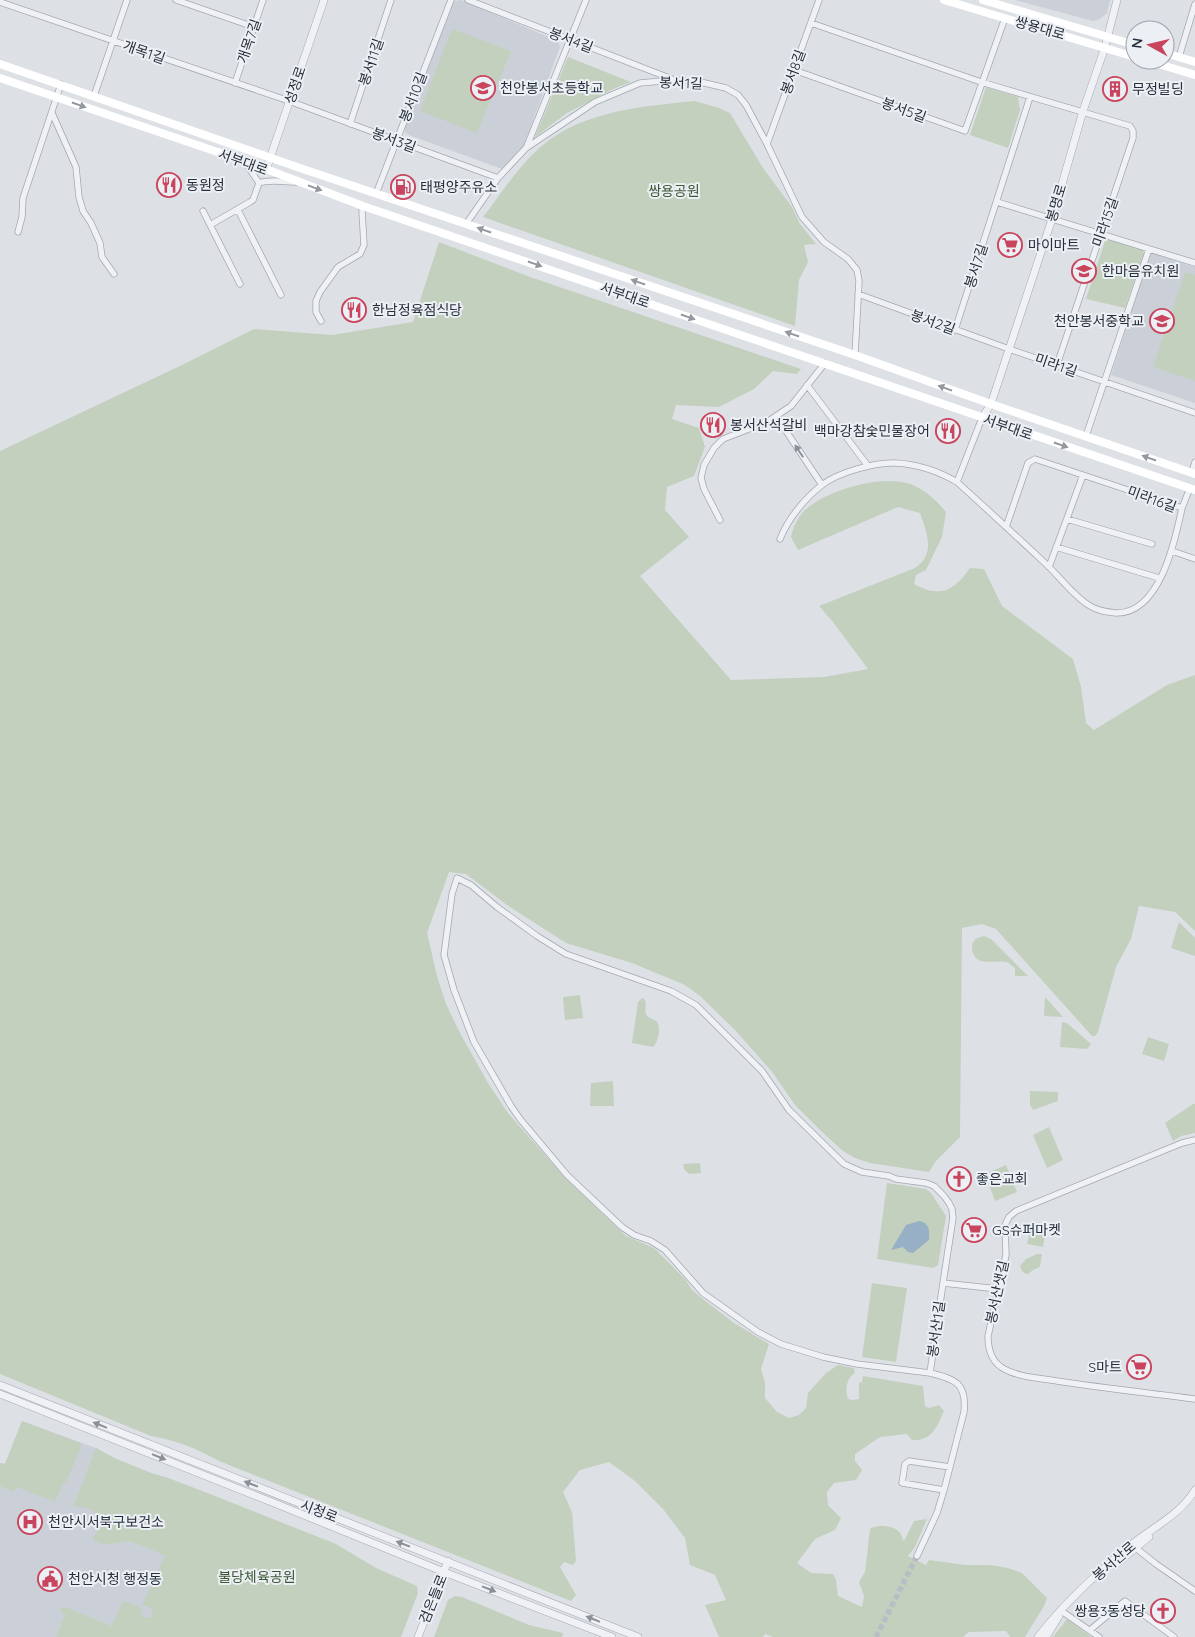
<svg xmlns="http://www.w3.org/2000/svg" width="1195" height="1637" viewBox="0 0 1195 1637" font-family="Quicksand,'Noto Sans KR',sans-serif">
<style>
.built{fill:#cbd0d8}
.green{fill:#c3d0be}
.water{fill:#98b0c6}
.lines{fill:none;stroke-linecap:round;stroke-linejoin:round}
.minor-tunnel{stroke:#b9bdc4;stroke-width:5.5;stroke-dasharray:5.5 3;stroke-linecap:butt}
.minor-casing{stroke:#a3a8b0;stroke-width:7}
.tertiary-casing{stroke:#a3a8b0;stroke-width:8}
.minor{stroke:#eff1f5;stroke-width:5.5}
.tertiary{stroke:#eff1f5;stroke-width:7}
.secondary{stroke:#fff;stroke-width:8}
.oneway{fill:#93979e}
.oneway2{fill:#8b9098}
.labels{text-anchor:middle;stroke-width:4;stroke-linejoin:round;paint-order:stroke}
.street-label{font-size:14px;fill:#272f3c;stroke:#ecf0f4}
.poi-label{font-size:14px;fill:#272f3c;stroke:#ecf0f4;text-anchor:start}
.park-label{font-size:14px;fill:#3c5735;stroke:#ecf0f4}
</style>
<rect width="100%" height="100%" fill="#dde1e6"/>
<path class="built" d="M461,0L558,41L560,47L521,153L508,167L502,169L406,134L404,128L454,1Z
M1015,0H1110L1107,13L1100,19L1093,21Z
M1151,252L1195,267V403L1111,375Z
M22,1421L96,1448L114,1458L151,1473L168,1478L215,1496L157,1637H0V1463L5,1464Z"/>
<path class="green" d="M452,29L511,51L477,133L420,111Z
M568,57L631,82L615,88L567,113L535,137Z
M986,87L1018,97L1020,110L1008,148L970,135Z
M695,101L719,108L730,113L763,168L792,207L800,224L816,244L804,245L808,262L799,280L795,326L483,217C499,197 513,174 531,156C574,111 637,107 695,101Z
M1109,238L1142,249L1144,253L1125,308L1086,299L1105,241Z
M439,242L530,277L801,369L797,374L773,371L754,389L719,407L676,405L672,419L699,428L705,447L694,476L667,487L665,510L689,537L640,576L731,680L824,677L868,669L833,622L819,606L915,568C936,554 927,533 920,513L898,507L798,550L791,537C793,527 798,517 805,510C827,490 882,474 910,484C926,490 936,500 946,512L942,537L926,570L916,575L914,584C940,598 953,592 970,568L984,569L1002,606L1073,659L1081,687L1086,723L1094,730L1167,685L1195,675V931L1175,912L1139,906L1131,939L1116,967L1098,1032L1095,1036H1092L996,929L982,924L962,928L960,1137L936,1161L929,1172L870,1163L855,1158L843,1151L822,1132L795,1105L773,1073L735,1030L700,996L685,985L632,963L566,943L507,905L466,874L449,872L427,933L437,976L446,1004L460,1033L488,1083L508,1113L565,1178L626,1236L654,1248L685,1279L692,1290L704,1300L734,1323L769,1344L761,1369L765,1383V1398L777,1412L789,1418L799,1415L806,1408L808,1393L826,1373L838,1365L854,1368L855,1373C846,1379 845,1389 848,1399L853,1400L859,1399V1383L862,1382L863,1376L923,1386L925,1406L929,1408L939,1405L944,1411C937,1427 932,1441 912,1440L907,1434L880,1437L855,1454V1461L862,1470L856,1480L834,1483L827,1492L828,1505L841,1518L835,1530L815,1539L797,1563L811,1573L833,1574L836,1580L838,1596L862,1607L864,1596L859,1582L865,1572L870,1529C877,1524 895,1525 901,1534C902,1536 902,1539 904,1541L914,1521L927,1519L915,1547L908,1556L926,1565L929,1560L966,1565H990L1008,1568L1022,1573L1047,1598L1044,1606L1025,1637H1010L1006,1631L969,1632L963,1637H773L765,1634L763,1637H719L705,1605L726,1600L715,1575L690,1565L685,1538L663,1509L635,1481L609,1462L580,1470L563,1492L572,1512L576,1561L573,1565L564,1562L560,1567L576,1595L571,1601L219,1461C197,1449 176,1440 151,1436L0,1374V451L182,365L254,329L332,335L413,322Z
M1185,272L1195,275V381L1153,367Z
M1179,922L1195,938V956L1171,948Z
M984,936L991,939L1028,976H1015V968C1013,967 1011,965 1009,963C998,958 978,968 973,953C972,949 971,945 974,941C976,938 979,937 984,936Z
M580,995L583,1018L565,1020L563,997Z
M1045,997L1063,1017L1044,1016Z
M642,998L644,999C648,1004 644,1008 646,1014C648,1019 652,1018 656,1021C662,1025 658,1043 653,1047L632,1043L638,1002Z
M1062,1022L1067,1023L1091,1044L1087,1049L1060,1047Z
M1148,1037L1169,1044L1164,1061L1142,1054Z
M613,1081L614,1106H590L591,1083Z
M1030,1091L1058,1092V1101L1033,1110L1030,1105Z
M1193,1104H1195V1133L1181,1136L1173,1141L1165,1123Z
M1049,1127L1063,1160L1047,1168L1033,1135Z
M700,1163L701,1173L689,1174L684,1169L683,1164Z
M1006,1165L1017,1192L995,1201L985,1174Z
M887,1183L926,1189L931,1193L946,1216L938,1265L933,1268L877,1259Z
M1031,1227L1046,1229L1043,1247L1027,1244Z
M1037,1254H1042L1040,1267L1033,1270L1028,1274C1023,1274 1022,1271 1020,1266L1026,1259Z
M872,1283L907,1288L896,1362L862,1357Z
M22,1421L82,1444L66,1483H63L55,1502L17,1487L14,1492L0,1486V1463L5,1464Z
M96,1448L114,1458L151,1473L168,1478L215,1496L336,1544L376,1568L417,1586L418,1593L401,1637H56L65,1614L60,1612L63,1606L112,1626L123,1601L142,1608L141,1614L142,1617L149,1618L152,1615L153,1610L147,1606H142L165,1555L129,1541L104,1545L94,1541L93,1538L102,1524C99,1510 86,1506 73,1507Z
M455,1596L462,1597L529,1625L563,1633L562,1637H434L448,1600Z
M1067,1619L1091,1637H1053Z"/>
<path class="water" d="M919,1221C929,1222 930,1231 929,1240L913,1253L908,1252L903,1247L891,1250L906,1225Z"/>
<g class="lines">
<path class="minor-tunnel" d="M876,1637L917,1556"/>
<defs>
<path id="minor" d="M176,0L254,27
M468,0L672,79
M0,2L289,101L498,178
M811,23L981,82L1130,126L1133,131V138L1057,365
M1179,57L1195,4
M794,70L965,131L1005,18
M235,83L263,0
M94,96L127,0
M52,113L76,167L79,197L83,211L91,223L100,243L102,257L114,274
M350,124L391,0
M767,144L819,0
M527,146L586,0
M259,183C270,179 284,182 296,182
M376,194L451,0
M997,202L1195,263
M238,210L281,295
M203,211L240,284
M466,224L498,178L526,148L595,102L640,83L674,80L696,81L726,88L738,95L746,105L767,144L802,217L824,242L848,259L857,270L859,281L855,355
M210,225L250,202L253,200L259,183L245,162
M18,232L22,217L23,198L61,84
M858,294L1009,349L1195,413
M321,321L316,312V301L320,292L338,267L360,254L364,245L362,211L363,206
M955,330L1030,97
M807,385L868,466
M776,416L822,485
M982,418L957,482C987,509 1017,537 1046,564C1061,578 1073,596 1090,606C1098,611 1107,612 1116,613C1160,614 1175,541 1182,508L1035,459L1028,463L1006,527
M1086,436L1149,249
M1192,472L1195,462
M1182,508L1190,488
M1067,519L1152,544
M720,520L704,489L701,478L704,465L714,448L723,439L767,422L791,406L825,363
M780,539C788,519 804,499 822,485C837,473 875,462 895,463C917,464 938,471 957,482
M1056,547L1159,578
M1172,551L1195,559
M1049,567L1083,475
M1195,1140L1182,1143L1016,1211L1009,1217L1005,1225L1006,1255L988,1336C988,1348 991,1360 1001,1367C1016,1377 1039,1378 1057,1381C1103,1388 1149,1393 1195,1399
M930,1373L857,1364L823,1357L781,1344L758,1332L703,1293L665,1250L651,1241L634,1235L622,1227L567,1175L520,1119L511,1106L474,1042L454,990L444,955L452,894L457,878L471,885L497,907L537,936L566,954L671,991L696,1005L762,1071L789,1110L844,1164L862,1172L889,1176L896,1179L926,1183L934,1186L944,1196L949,1203L952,1209L953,1218L943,1283
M944,1490L902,1483L905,1464L909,1461L950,1467
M1132,1545L1156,1564L1195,1591
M917,1556L937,1513L944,1490L964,1412C967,1383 955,1379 930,1373L943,1283L998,1289
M1060,1610L1099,1637
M1090,1630L1125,1601L1174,1637"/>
<path id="tertiary" d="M266,170L324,0
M982,418L991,404L1052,219L1083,111L1105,47L1117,0
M0,1385L638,1637
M0,1394L284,1507L444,1572L612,1637
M1115,1565L1149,1537
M418,1637L448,1561
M1038,1637C1065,1602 1097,1573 1131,1545C1153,1527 1180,1515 1195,1490
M1046,1637L1059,1616"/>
</defs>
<use href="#minor" class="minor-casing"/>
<use href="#tertiary" class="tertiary-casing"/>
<use href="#minor" class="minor"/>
<use href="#tertiary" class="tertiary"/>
<path class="secondary" d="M944,0L1135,57
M983,0L1135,45
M1165,53L1195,62
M1145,60L1195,75
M0,64L300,168L855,355L991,404L1195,474
M0,78L250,163L363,206L1195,490"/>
</g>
<defs><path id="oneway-solid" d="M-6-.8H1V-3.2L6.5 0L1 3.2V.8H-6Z" transform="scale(1.25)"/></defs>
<g class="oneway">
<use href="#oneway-solid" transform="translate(79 105) rotate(19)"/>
<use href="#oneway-solid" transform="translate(315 188) rotate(20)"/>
<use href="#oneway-solid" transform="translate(484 230) rotate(-161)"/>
<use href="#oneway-solid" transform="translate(535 264) rotate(19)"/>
<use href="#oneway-solid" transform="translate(638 282) rotate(-161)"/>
<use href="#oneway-solid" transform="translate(688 317) rotate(19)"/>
<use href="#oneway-solid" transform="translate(792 334) rotate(-161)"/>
<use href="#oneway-solid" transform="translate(945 388) rotate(-160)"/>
<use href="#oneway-solid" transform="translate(1061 445) rotate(19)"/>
<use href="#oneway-solid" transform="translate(1149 458) rotate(-161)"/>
</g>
<g class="oneway2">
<use href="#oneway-solid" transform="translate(799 451) rotate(-124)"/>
<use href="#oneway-solid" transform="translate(100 1425) rotate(-158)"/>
<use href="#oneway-solid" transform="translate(159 1457) rotate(22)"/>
<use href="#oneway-solid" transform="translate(251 1484) rotate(-159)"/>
<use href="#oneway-solid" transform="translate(403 1544) rotate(-159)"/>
<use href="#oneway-solid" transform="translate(489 1589) rotate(21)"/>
<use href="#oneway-solid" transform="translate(593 1619) rotate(-158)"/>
</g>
<defs>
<symbol id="school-ring" viewBox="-11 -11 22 22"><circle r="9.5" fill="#ecf0f4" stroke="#c9445d" stroke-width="1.5"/><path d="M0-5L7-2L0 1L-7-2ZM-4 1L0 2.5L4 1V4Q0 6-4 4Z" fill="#c9445d"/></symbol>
<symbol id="building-ring" viewBox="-11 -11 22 22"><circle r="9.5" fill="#ecf0f4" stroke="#c9445d" stroke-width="1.5"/><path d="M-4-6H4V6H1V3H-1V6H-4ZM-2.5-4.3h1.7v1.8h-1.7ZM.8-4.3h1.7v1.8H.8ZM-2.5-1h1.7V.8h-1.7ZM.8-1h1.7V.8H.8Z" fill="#c9445d"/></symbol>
<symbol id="restaurant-ring" viewBox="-11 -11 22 22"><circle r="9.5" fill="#ecf0f4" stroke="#c9445d" stroke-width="1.5"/><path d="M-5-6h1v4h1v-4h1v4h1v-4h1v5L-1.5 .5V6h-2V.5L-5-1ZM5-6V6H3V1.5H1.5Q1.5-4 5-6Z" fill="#c9445d"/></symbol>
<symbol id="fuel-ring" viewBox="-11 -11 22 22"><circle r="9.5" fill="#ecf0f4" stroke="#c9445d" stroke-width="1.5"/><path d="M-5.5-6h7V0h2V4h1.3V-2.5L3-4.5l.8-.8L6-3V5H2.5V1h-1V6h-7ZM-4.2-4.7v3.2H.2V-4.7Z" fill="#c9445d"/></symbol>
<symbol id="supermarket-ring" viewBox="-11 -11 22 22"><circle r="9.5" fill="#ecf0f4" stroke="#c9445d" stroke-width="1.5"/><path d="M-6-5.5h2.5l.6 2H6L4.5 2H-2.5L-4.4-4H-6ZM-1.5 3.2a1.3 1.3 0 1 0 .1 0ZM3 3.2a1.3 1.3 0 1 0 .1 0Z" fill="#c9445d"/></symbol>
<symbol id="church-ring" viewBox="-11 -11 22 22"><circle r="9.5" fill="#ecf0f4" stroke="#c9445d" stroke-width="1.5"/><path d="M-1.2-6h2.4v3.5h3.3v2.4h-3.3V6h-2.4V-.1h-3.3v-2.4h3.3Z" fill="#c9445d"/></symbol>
<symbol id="hospital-ring" viewBox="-11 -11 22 22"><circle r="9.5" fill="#ecf0f4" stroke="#c9445d" stroke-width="1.5"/><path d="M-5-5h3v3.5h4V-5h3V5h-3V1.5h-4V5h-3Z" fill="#c9445d"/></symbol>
<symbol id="civic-ring" viewBox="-11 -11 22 22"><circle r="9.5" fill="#ecf0f4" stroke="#c9445d" stroke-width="1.5"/><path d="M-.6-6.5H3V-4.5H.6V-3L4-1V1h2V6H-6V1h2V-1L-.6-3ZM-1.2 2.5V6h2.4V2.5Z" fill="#c9445d"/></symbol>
</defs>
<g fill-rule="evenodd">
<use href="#school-ring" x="469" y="74" width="28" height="28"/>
<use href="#building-ring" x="1101" y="75" width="28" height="28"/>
<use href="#restaurant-ring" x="155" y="171" width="28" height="28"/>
<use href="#fuel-ring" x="389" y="173" width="28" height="28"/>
<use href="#supermarket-ring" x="996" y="231" width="28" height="28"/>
<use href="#school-ring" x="1070" y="257" width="28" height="28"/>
<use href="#restaurant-ring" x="340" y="296" width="28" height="28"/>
<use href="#school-ring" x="1148" y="307" width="28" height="28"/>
<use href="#restaurant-ring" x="699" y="411" width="28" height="28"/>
<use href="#restaurant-ring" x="934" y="417" width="28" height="28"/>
<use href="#church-ring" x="945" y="1165" width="28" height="28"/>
<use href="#supermarket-ring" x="960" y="1216" width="28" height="28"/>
<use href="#supermarket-ring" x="1125" y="1353" width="28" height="28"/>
<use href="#hospital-ring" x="16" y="1508" width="28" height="28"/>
<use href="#civic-ring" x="36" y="1565" width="28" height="28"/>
<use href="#church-ring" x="1149" y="1597" width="28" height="28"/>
</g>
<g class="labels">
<g class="street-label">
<text transform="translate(1040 28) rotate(16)" y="5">쌍용대로</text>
<text transform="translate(571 40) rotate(21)" y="5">봉서4길</text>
<text transform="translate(249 41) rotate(-71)" y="5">개목7길</text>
<text transform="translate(144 52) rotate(19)" y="5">개목1길</text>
<text transform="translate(371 62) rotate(-71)" y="5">봉서11길</text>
<text transform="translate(793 72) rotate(-70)" y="5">봉서8길</text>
<text transform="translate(681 83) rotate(2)" y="5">봉서1길</text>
<text transform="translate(295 85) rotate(-71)" y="5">성정로</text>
<text transform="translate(413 97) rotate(-69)" y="5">봉서10길</text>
<text transform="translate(904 110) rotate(20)" y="5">봉서5길</text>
<text transform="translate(394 140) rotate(20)" y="5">봉서3길</text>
<text transform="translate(243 162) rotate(20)" y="5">서부대로</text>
<text transform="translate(1056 203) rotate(-73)" y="5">봉명로</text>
<text transform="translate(1105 222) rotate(-71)" y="5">미라15길</text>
<text transform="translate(976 266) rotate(-72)" y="5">봉서7길</text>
<text transform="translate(625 295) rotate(19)" y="5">서부대로</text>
<text transform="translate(933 322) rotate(20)" y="5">봉서2길</text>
<text transform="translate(1056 365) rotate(19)" y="5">미라1길</text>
<text transform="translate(1008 427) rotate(19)" y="5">서부대로</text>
<text transform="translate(1152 499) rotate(20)" y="5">미라16길</text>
<text transform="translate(997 1292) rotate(-78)" y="5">봉서산샛길</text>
<text transform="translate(936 1329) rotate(-82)" y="5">봉서산1길</text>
<text transform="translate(319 1511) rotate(21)" y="5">시청로</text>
<text transform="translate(1114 1561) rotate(-41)" y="5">봉서산로</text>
<text transform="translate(433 1599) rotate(-68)" y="5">검은들로</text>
</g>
<g class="poi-label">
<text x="500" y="93">천안봉서초등학교</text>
<text x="1132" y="94">무정빌딩</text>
<text x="186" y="190">동원정</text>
<text x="420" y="192">태평양주유소</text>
<text x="1028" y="250">마이마트</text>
<text x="1102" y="276">한마음유치원</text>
<text x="372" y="315">한남정육점식당</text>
<text x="1144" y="326" text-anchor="end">천안봉서중학교</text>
<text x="730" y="430">봉서산석갈비</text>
<text x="930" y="436" text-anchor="end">백마강참숯민물장어</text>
<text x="976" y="1184">좋은교회</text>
<text x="992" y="1235">GS슈퍼마켓</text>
<text x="1122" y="1372" text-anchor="end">S마트</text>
<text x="48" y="1527">천안시서북구보건소</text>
<text x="68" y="1584">천안시청 행정동</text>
<text x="1146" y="1616" text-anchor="end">쌍용3동성당</text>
</g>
<g class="park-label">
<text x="674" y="196">쌍용공원</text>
<text x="257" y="1582">불당체육공원</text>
</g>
</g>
<g transform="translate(1150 45) rotate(278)"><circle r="24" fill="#ecf0f4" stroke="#9da3aa"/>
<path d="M0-4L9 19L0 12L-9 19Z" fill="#c9445d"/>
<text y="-8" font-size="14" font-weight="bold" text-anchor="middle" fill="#272f3c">N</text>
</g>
</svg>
